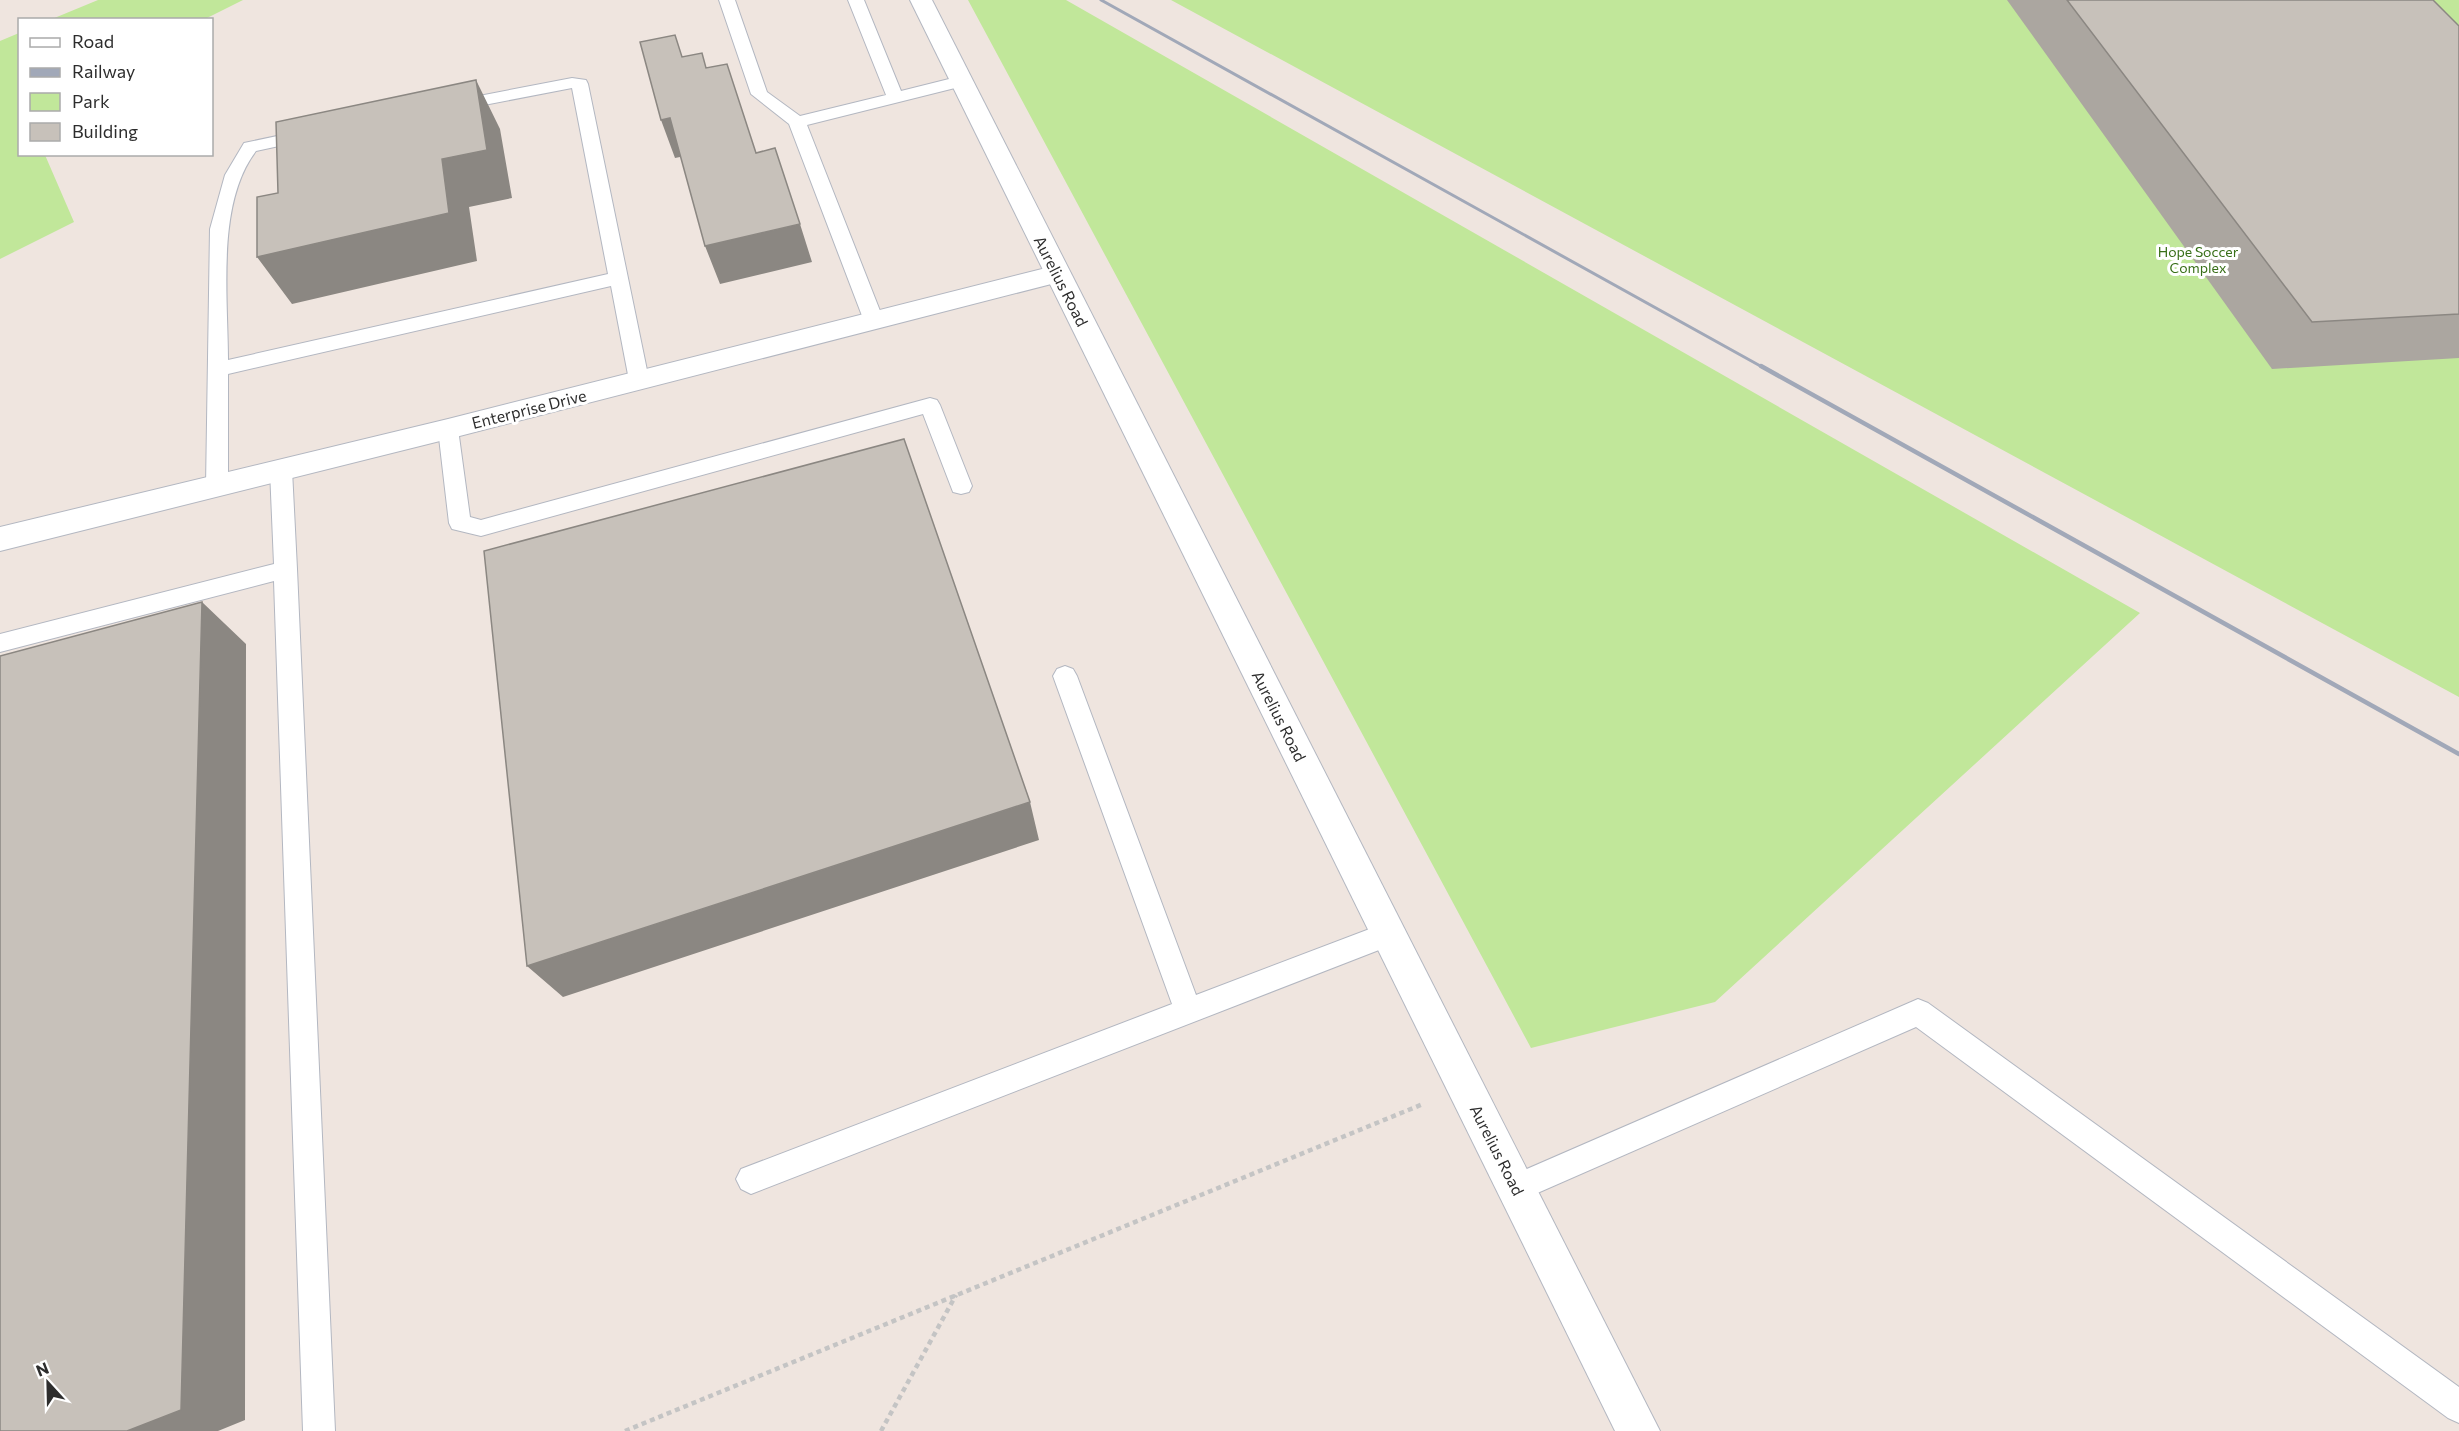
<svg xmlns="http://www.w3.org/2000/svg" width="2459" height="1431" viewBox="0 0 2459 1431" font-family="Commissioner,sans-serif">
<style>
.green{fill:#c1e79a}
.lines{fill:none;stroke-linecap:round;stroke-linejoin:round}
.lane-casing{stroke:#b3b7c1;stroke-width:2}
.street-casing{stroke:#b3b7c1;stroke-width:2}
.secondary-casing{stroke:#b3b7c1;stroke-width:2}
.path{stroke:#c4c4c4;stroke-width:4.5;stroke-dasharray:5 4;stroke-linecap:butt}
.lane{fill:#fff;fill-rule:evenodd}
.street{fill:#fff;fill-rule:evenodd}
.secondary{fill:#fff;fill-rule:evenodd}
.rail-far1{stroke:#a1a8b8;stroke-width:3}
.rail{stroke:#a1a8b8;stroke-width:4.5}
.wall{fill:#aba6a0}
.shaded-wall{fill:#8b8782}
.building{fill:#c7c1ba;stroke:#8b8782;stroke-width:1.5}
.labels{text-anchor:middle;stroke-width:6;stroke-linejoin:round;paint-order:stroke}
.far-park-label{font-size:14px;fill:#386f18;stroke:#fff}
.street-label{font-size:16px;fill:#2d2d2d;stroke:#fff}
</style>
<rect width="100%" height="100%" fill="#efe5df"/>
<path class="green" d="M98,0H243L205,19H52Z
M968,0H1066L2140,613L1715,1002L1531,1048Z
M1171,0H2459V697Z
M19,33L20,154L45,155L74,222L0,259V41Z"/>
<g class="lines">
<defs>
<path id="lane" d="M719,0H735L767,92L800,116L886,95L848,0H864L901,91L961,76L969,81L967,85L807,125L884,321L881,326H867L864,321L789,124L751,94Z
M572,78L586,80L588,84L649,380L646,385H632L629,380L611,286L228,374V486L225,492L217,494L209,492L206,486L210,229L225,175L244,143L310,129L319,134L316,138L256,151C216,203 228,297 228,360L608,274L572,88L453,111L445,106L453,101Z
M930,398L937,400L940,405L972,486L969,492L961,494L953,492L923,414L481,536L452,529L449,523L438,429L441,424L448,422L455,424L458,429L470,517L481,520Z
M281,462L288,464L292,470L297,569L335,1431H303L274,581L0,652V634L274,564L270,470L274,464Z
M1065,666L1073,669L1077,676L1196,995L1388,922L1397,925L1401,934L1397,943L751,1194L741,1189L736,1179L741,1169L1172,1004L1053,676L1057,669Z
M1918,999L1928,1003L2459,1387V1423L2448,1418L1916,1027L1526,1198L1516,1203L1506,1198L1501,1188L1506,1178Z"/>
<path id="street" d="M1058,265L1067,268L1071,274L1067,280L448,439L0,551V527L448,419Z"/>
<path id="secondary" d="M910,0H932L1660,1431H1615Z"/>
</defs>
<use href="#lane" class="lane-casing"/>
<use href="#street" class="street-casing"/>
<use href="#secondary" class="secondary-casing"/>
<path class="path" d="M625,1431L1423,1104
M881,1431L956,1295"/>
<use href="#lane" class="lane"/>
<use href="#street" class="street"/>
<use href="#secondary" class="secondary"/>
<path class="rail-far1" d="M1101,0L1764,368"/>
<path class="rail" d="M1761,366L2459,754"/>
</g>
<path class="wall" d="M2007,0H2433L2459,26V358L2272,369Z"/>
<path class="shaded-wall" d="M476,80L500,129L512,198L469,207L477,261L292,304L257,257L442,159Z
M670,118L685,156L675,158L661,120Z
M800,224L812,262L720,284L705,246Z
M202,602L246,644L245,1420L218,1431H127Z
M1030,802L1039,840L563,997L527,966Z"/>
<path class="building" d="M2067,0H2433L2459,26V314L2312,322Z
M675,35L682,57L702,53L706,68L727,64L756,153L775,148L800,224L705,246L670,118L661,120L640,42Z
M476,80L487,150L442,159L449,213L257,257V197L278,193L276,122Z
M904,439L1030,802L527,966L484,551Z
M202,602L181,1410L127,1431H0V656Z"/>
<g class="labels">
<g class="far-park-label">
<text x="2198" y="257">Hope Soccer<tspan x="2198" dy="16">Complex</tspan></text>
</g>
<g class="street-label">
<text transform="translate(1061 281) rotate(63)" y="6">Aurelius Road</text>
<text transform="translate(529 409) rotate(-14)" y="6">Enterprise Drive</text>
<text transform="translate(1279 716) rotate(63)" y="6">Aurelius Road</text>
<text transform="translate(1497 1150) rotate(63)" y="6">Aurelius Road</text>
</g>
</g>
<rect x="18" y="18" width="195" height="138" fill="#ffffff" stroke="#ababab" stroke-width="1.5"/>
<rect x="30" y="38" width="30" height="9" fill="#ffffff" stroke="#ababab" stroke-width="1.5"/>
<text x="72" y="48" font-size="18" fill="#2d2d2d">Road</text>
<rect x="30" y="68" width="30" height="9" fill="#a1a8b8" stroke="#ababab" stroke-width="1.5"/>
<text x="72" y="78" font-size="18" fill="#2d2d2d">Railway</text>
<rect x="30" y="93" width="30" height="18" fill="#c1e79a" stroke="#ababab" stroke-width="1.5"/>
<text x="72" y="108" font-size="18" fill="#2d2d2d">Park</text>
<rect x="30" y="123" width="30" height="18" fill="#c7c1ba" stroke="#ababab" stroke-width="1.5"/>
<text x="72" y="138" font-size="18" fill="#2d2d2d">Building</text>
<g transform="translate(48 1383) rotate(338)" stroke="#ffffff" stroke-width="4.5" paint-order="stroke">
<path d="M0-4.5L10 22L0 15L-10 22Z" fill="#2d2d2d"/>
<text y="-9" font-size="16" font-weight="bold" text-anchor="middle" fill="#2d2d2d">N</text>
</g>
</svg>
